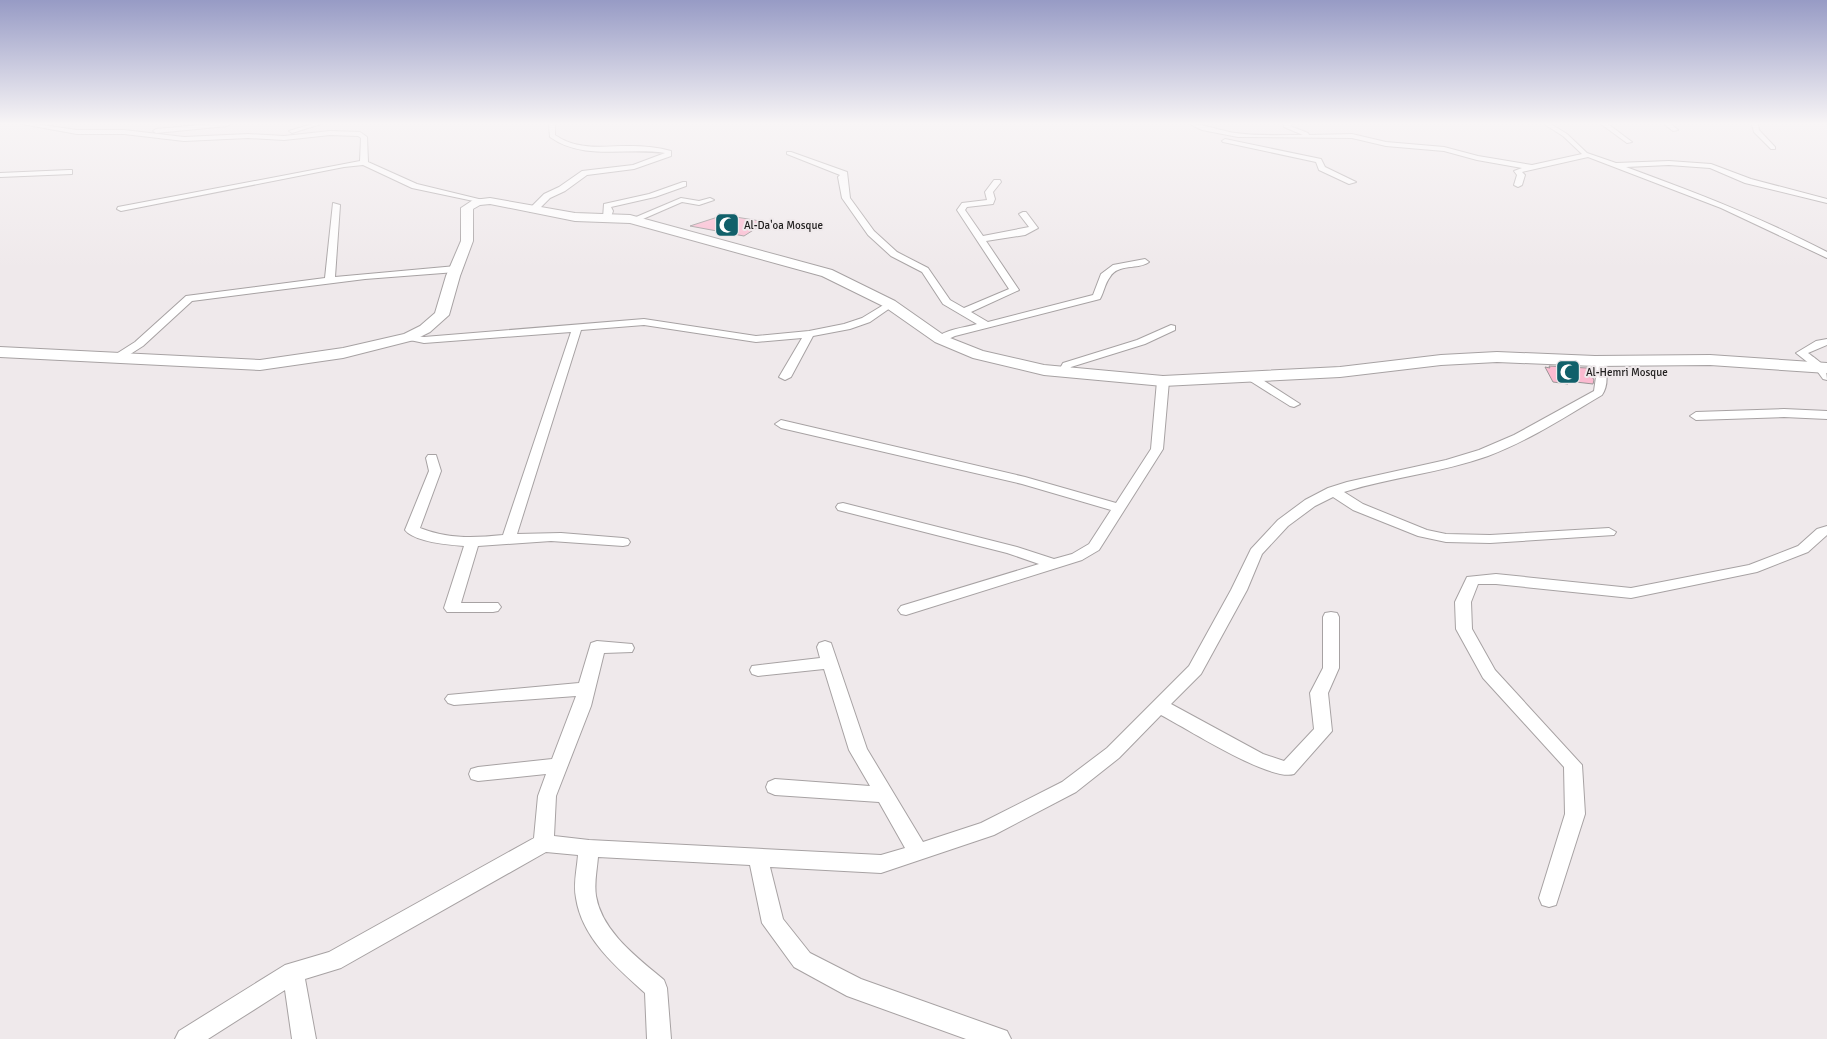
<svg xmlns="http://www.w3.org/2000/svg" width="1827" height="1039" viewBox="0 0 1827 1039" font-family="Signika,sans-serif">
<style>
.building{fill:#fbbad0;stroke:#9a9596}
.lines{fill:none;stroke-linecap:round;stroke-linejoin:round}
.street-casing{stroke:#a7a2a3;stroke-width:2}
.secondary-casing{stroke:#a7a2a3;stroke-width:2}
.street{fill:#fff;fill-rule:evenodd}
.secondary{fill:#fff;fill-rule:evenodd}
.labels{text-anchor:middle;stroke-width:4;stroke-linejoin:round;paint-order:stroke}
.far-poi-label{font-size:11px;fill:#222020;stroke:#efe9eb;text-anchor:start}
</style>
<rect width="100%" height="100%" fill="#efe9eb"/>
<path class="building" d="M724,215L766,222L744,236L690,226Z
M1549,366L1587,368L1594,380L1593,384L1567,381L1568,384L1553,382L1545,367L1550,368Z"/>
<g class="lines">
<defs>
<path id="street" d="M22,124H35L77,130H124L184,137L248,134L284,136L330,131L360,132L367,137L368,162L417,184L487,201L483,203L412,188L363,165L344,167L121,211L117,209L118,207L360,161L361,138L358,136L330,135L284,140L248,138L184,141L124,134H77Z
M211,124H230L227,126L156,133L153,131L156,129Z
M312,124H321L292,133L289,131Z
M549,124H555V135C578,151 602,146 628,146C643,146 657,147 671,151V156L634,169L587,175L565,191L550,198L536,212H530V208L544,194L559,187L582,171L633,165L665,153C627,147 583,161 550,137Z
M1190,124C1200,123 1222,131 1235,133C1257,136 1281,135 1303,135L1284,127V124H1292L1290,126L1308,133L1309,135L1352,134L1386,142L1444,147L1478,156L1532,165L1582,154L1563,136L1544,124H1551L1567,134L1587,153L1616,163L1669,161L1711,164L1751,179L1827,199V203L1745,183L1710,168L1669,165L1626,167C1694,192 1762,218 1827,252V258L1721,208L1588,157L1522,172L1525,175L1522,185L1518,187L1514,185L1517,175L1514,171L1522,168L1477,160L1444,151L1386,146L1352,138L1238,137L1202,130Z
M1601,124H1608L1632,142L1627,143Z
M1664,124H1671L1678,130L1673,131Z
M1752,124H1758L1759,130L1775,147V149H1771L1754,132Z
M1225,139L1321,159L1325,167L1356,182L1349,184L1319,170L1316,162L1223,142L1222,141Z
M787,152H791L847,172L850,198L874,231L897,252L928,268L950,300L964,308L1009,289L957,210L962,203L987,200L985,192L994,180H1000L1001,182L993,192L995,199L993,204L967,207L965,210L983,236L1029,227L1019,214L1023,212H1026L1038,228L1025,235L986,241L1019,290L971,312L988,322L1093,295L1101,274L1113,265L1145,259L1149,262C1139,270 1118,263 1110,277C1105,283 1104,292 1100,299L955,336L944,341H936L935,339C945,329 964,328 977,324L943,304L922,272L891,256L868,235L842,198L838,177L840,175L787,154Z
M69,170H72V174L0,177V173Z
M683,182H686V186L655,197L611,207L613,211L610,220L603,218L604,204L649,194Z
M681,198L699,201L710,198L714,200L699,205L682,202L636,222L629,220Z
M333,203L340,205L335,277L456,266L461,269L456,272L365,279L192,301L143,346L121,360H113L112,358L113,356L135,342L186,296L325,278Z
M890,301L893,302V306L870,322L850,329L813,336L791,377L785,380L779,377L802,338L756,342L644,325L581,330L517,534L561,533L623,538L628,539L630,542L628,545L623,546L551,541L478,546L461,603H498L501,607L498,611L493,612H447L444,608L464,546C450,545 414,542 405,530L429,471L426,458L428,455H436L441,471L420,528C447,539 474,538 503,535L571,332L424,343L405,339L404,337L405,335L424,337L644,319L756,336L809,331L844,324L862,318Z
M1171,325L1175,326V330L1145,344L1071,367L1067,374H1059L1058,372L1063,363L1137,340Z
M1827,339V345L1808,353C1820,362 1827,365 1827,380L1823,379L1815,368L1796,353L1816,341Z
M1595,358C1609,362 1609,385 1602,395C1565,417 1528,441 1488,456C1441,473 1391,477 1344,492L1363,504L1427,530L1446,534L1490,535L1609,528L1616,532L1614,535L1490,543L1446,542L1418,536L1353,510L1333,497L1315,506L1288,526L1262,554L1247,590L1201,674L1171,704L1263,754L1284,761L1314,729L1310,693L1323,668V617L1325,613L1331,612L1337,613L1339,617V668L1328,693L1332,731L1294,774C1270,782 1186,728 1161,715L1119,758L1076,792L994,835L881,873L770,867L783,919L810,953L861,979L1007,1031L1011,1039H966L847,996L794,967L762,923L750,865L598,857C597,870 594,883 596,896C602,932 638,958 664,980L667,988L671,1039H647L645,993C616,967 582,938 576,898C573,884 577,869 578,855L546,852L341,968L305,979L316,1039H292L285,990L208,1039H175L179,1031L285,965L329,952L534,838L538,796L546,774L478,781L471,779L469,774L471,769L478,767L552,759L576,696L454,705L448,703L445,699L448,695L579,683L591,643L597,641L632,644L634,648L632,652L604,653L591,706L556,796L554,836L589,840L881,855L905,848L879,802L775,795L768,792L766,787L768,782L775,779L870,786L849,750L824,669L758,676L752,674L750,670L752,666L820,658L817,647L819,643L825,641L831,643L867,749L923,842L981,823L1062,782L1107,748L1189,666L1231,590L1251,549L1278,520L1305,500L1328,488L1347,482L1446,460L1479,450L1514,435L1594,391L1596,377L1590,361Z
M1251,374L1255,375L1300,404L1294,407L1290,406L1247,379L1245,377L1247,375Z
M1163,378L1169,381L1163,449L1099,550L1082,560L906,615L901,614L898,610L901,606L1039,564L1007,553L838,510L836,507L838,504L843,503L1017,547L1054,559L1072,554L1089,544L1111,510L1022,484L781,428L775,424L781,420L1025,477L1116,503L1151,449L1157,381Z
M1784,409L1827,411V419L1784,417L1696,420L1690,416L1696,412Z
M1827,526V535L1808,552L1757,572L1631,598L1496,584H1478L1471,602L1472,629L1495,670L1582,765L1585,814L1556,905L1549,907L1542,905L1539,898L1565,814L1564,767L1483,678L1456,629L1455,602L1467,577L1496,574L1631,588L1749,565L1798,546L1817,529Z"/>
<path id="secondary" d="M490,198L575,213L630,215L832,270L895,301L945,336L983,351L1044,365L1163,376L1340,367L1441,355L1497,352L1595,356L1710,355L1827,363V373L1710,365L1595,366L1497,362L1441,365L1340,377L1163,386L1044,375L973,358L935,342L885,307L822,276L630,223L575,221L490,204L480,205L473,209V241L460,276L449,315L430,332L414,340L343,358L260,370L0,357V347L260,360L343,348L404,334L420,326L435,313L446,276L461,241V208L473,200Z"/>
</defs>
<use href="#street" class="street-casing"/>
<use href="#secondary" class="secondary-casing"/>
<use href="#street" class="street"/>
<use href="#secondary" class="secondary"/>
</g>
<linearGradient id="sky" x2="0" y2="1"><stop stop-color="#979bc5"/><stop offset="0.46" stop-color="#f8f5f6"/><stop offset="1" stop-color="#f8f5f6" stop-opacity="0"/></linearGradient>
<rect width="1827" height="269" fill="url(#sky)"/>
<defs>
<symbol id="mosque-square" viewBox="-11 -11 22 22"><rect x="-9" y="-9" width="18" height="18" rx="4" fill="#11606a" stroke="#efe9eb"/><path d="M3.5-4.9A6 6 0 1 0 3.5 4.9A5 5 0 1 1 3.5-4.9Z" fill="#fff"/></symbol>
</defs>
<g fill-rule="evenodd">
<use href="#mosque-square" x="713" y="211" width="28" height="28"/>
<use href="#mosque-square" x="1554" y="358" width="28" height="28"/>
</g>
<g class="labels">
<g class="far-poi-label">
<text x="744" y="229">Al-Da'oa Mosque</text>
<text x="1586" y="376">Al-Hemri Mosque</text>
</g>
</g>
</svg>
